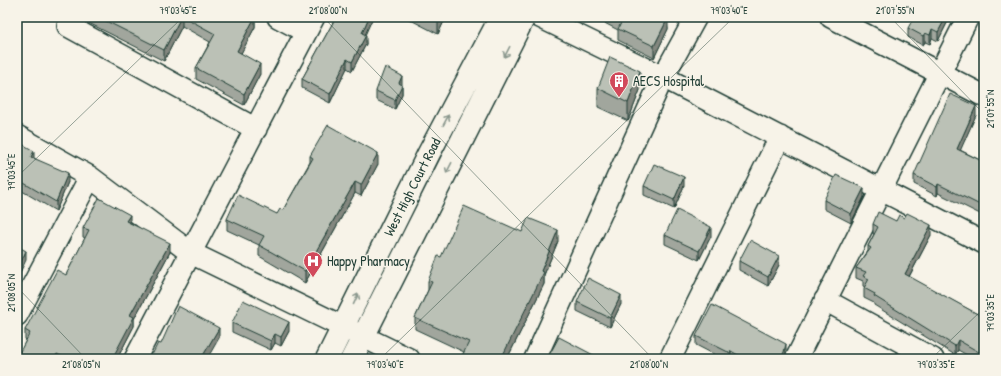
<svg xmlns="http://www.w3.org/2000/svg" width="1001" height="376" viewBox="0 0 1001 376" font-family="'Patrick Hand',sans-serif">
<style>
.green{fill:#d3d5ca;stroke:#79897f}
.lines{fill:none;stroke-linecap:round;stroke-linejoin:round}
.street-casing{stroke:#1f3d34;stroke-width:24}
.primary-casing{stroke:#1f3d34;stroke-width:25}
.street{stroke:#f7f3e8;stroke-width:21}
.primary{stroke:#f7f3e8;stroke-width:22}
.wall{fill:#a1a69d;stroke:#1f3d34}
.shaded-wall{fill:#83877f;stroke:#1f3d34}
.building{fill:#bbc1b6;stroke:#1f3d34}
.oneway{stroke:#8b988e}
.ticks{fill:none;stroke:#1f3d34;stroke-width:1;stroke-opacity:0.45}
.labels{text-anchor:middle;stroke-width:3;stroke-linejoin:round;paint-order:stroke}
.poi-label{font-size:14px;fill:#1f3d34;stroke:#f7f3e8;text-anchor:start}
.street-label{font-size:14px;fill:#1f3d34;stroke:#f7f3e8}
.neatline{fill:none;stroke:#1f3d34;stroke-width:1.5}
.ticks-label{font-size:10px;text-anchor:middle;fill:#1f3d34}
</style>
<rect width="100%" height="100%" fill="#f7f3e8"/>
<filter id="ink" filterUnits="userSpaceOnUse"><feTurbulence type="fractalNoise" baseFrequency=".025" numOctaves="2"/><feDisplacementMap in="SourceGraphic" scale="8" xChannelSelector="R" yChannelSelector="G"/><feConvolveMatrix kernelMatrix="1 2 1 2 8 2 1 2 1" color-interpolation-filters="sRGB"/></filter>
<g filter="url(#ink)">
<path class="green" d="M366,342L400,359H357Z"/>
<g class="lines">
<defs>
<path id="street" d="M278,17L306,32
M540,17L663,77L984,243
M831,17L984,96
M68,26L256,129
M17,136L90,177L191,253L409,359
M825,300L933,359
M17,315L90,177
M135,359L314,17
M535,359L663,77L696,17
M670,359L780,137
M796,359L968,17"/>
<path id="primary" d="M327,359L429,153L501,17
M352,359L524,17"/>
</defs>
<use href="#street" class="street-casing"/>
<use href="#primary" class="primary-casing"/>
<use href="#street" class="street"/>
<use href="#primary" class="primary"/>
</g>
<path class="wall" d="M77,17H255V27L241,53L260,74L244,105L196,79V68L210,42L182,26L164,61Z
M335,17H373L365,34L366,44L352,71L347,68L330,103L302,88V79L336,17Z
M405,17H446L438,34Z
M593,17H666L668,29L654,58L618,40V30Z
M950,17L938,41L932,38L930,44L925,42L923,45L908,37V28Z
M402,85V94L395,109L376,100V91Z
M598,88L640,90L628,121L598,107Z
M976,115L960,150L984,162V216L938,193L937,196L914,184V175Z
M17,141L34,158L68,182L56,211L17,188Z
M310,156L378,164L361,196L355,193L305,283L259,256V245L227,230V219L277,214L283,210L310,162Z
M644,186H684L674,209L644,195Z
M864,197L851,223L824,209V200Z
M896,221L931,235L909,277L981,316L984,309V359H974L958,350L955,355L874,305V303L864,298V288L865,287L863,286V281L856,278V268L868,251V246L874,234H873V224Z
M130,223L170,252L134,319V326L117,359H17L26,340L25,339V330L66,275L85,238L83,237V228Z
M522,232L558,241L544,275V284L507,359H462V356L464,352L415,329V318L428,290V281Z
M665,235L711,236L699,260L665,244Z
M739,261L779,265L768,286L739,270Z
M577,302L621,304L610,327L577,311Z
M232,323L289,331L281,346L275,343L271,350L232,332Z
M696,336L786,353L785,359H723L696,345Z"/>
<path class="shaded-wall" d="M181,17H182V26L164,61V50Z
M255,17V27L237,61V51Z
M369,17H373L362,42V33Z
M440,17H446L438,34V21Z
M946,17H950L938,41V32Z
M668,18V29L654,58V46Z
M932,29V38L930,44V35Z
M925,33V42L923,45V36Z
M366,35V44L352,71V62Z
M347,59V68L330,103V94Z
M260,64V74L244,105V94Z
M640,71V90L628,121V103Z
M402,76V94L395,109V100L399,83Z
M976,106V115L957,158V149Z
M34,151V160L31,157Z
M378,153V164L361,196V185Z
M68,173V182L56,211V202Z
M684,177V186L674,209V200Z
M355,182V193L305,283V271Z
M938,184V193L937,196V187Z
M864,188V197L851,223V214Z
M130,215V224L126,221Z
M931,225V235L905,284V274Z
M711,227V236L699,260V251Z
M558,230V241L544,275V284L507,359H501L541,271Z
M170,243V252L134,319V326L117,359H112L130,315Z
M26,251V260L17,279V270Z
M779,256V265L768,286V277Z
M621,295V304L610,327V318Z
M289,322V331L281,346V337Z
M219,328V338L207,359H201Z
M275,334V343L271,350V341Z
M958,340V350L955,355V346Z
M786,344V353L785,359H781Z
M731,351V359H730V353Z
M57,354V359H54Z"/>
<path class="building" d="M98,17H181L164,50Z
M184,17H255L237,51L260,64L244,94L196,68L215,34Z
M336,17H369L362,33L366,35L352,62L347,59L330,94L302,79Z
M430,17H440L438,21Z
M615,17H666L668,18L654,46L618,29L622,21Z
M914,17H946L938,32L932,29L930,35L925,33L923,36L908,28Z
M610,57L640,71L628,103L598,88Z
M385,67L402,76L399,83L402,85L395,100L376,91Z
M950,94L976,106L957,149L984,162V207L938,184L937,187L914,175Z
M328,125L378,153L361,185L355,182L305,271L259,245L264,236L227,219L238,195L277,214L280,209L283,210L313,158L310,156Z
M17,141L34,151L31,157L68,173L56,202L17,179Z
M654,164L684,177L674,200L644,186Z
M836,175L864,188L851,214L824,200Z
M99,198L130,215L126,221L170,243L130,315L134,317L112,359H67L57,354L54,359H17V357L30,333L25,330L57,270L66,275L89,230L83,228Z
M464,206L522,232L528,218L558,230L541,271L544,272L501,359H469L462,356L469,342L415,318L432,282L428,281L438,256L441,257Z
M677,210L711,227L699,251L665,235Z
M878,212L896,221L899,215L904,218L907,213L931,225L905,274L981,316L984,309V355L958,340L955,346L874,296L875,294L864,288L869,279L863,276L866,272L856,268L871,248L868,246L878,227L873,224Z
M750,240L779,256L768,277L739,261Z
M17,246L26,251L17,270Z
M588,278L621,295L610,318L577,302Z
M243,300L289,322L281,337L275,334L271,341L232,323Z
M712,305L786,344L784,352L781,359H745L731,351L730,353L696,336Z
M178,306L219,328L201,359H150L158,343L161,344Z
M559,337L601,359H547Z"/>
<defs><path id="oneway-shaft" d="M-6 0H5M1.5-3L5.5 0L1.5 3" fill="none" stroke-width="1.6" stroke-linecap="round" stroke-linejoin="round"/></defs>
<g class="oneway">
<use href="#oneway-shaft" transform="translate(507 52) rotate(117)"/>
<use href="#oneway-shaft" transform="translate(446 120) rotate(-62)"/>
<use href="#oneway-shaft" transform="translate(449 168) rotate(117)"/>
<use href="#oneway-shaft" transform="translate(356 299) rotate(-65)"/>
</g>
</g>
<path class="ticks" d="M323,17L653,359M890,17L984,114M17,177L183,17M17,287L86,359M380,359L734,17M931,359L984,308"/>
<defs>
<symbol id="building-pin" viewBox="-11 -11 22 30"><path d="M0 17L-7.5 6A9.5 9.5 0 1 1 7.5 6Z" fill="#d1495b" stroke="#f7f3e8"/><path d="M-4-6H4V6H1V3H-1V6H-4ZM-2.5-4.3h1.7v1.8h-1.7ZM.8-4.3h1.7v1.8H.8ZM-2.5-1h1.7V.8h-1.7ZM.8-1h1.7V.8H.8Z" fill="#fff"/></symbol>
<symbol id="hospital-pin" viewBox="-11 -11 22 30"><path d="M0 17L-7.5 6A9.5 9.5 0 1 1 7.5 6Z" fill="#d1495b" stroke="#f7f3e8"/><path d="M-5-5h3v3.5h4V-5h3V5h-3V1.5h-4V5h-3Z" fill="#fff"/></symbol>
</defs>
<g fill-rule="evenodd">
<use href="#building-pin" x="608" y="70" width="22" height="30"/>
<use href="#hospital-pin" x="302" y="250" width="22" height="30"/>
</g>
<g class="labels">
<g class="poi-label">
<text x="633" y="86">AECS Hospital</text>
<text x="327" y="266">Happy Pharmacy</text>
</g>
<g class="street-label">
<text transform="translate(412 187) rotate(-63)" y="5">West High Court Road</text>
</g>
</g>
<rect width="1001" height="376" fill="none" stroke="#f7f3e8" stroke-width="44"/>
<rect x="22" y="22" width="957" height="332" class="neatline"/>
<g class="ticks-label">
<text x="178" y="14">79°03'45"E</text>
<text x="328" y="14">21°08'00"N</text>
<text x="729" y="14">79°03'40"E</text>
<text x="895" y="14">21°07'55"N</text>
<text transform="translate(990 109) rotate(-90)" y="4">21°07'55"N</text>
<text transform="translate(11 172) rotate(-90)" y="4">79°03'45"E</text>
<text transform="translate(11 293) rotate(-90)" y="4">21°08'05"N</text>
<text transform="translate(990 313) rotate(-90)" y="4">79°03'35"E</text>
<text x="81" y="368">21°08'05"N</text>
<text x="385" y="368">79°03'40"E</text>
<text x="649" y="368">21°08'00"N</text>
<text x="936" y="368">79°03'35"E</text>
</g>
</svg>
